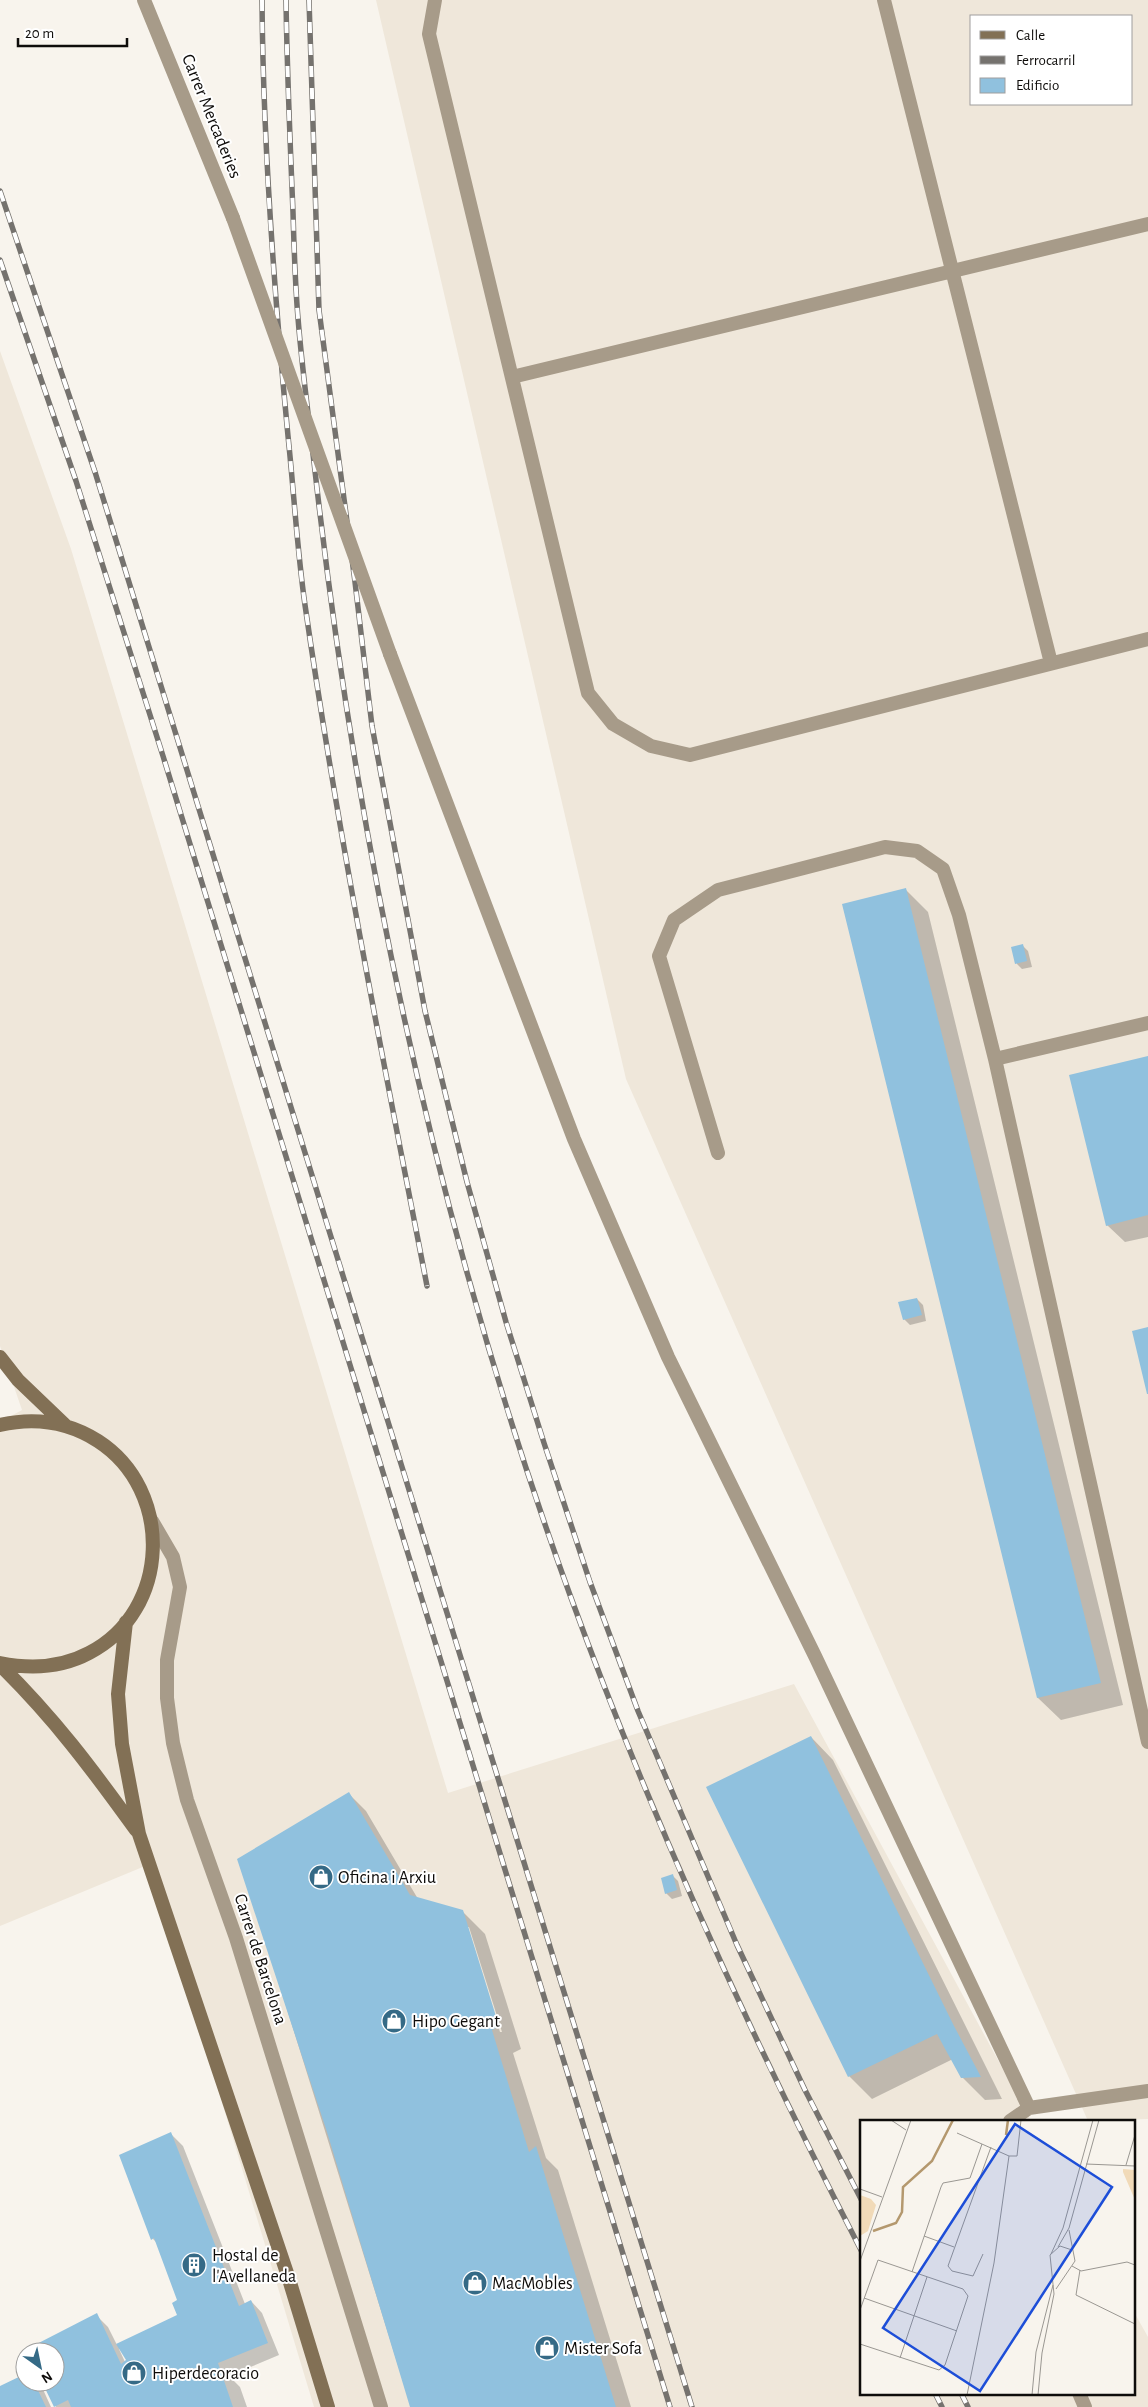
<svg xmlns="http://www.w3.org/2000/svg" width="1148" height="2407" viewBox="0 0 1148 2407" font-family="'Alegreya Sans',sans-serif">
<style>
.built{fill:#efe7da;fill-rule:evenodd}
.shadow{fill:#0003;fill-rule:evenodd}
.building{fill:#90c1de}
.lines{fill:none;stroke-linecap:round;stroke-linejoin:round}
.service{stroke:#a79b89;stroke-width:14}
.minor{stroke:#a79b89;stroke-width:14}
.secondary{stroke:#827055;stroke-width:14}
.rail-casing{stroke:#75726e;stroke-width:5.5}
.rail{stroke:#fff;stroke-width:4;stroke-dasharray:11;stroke-linecap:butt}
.minor-bridge{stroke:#a79b89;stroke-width:14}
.labels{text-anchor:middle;stroke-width:4;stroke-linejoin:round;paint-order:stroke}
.street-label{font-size:18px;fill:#0e0c0a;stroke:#fff}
.poi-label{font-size:18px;fill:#0e0c0a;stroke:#fff;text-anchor:start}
.inset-river{fill:none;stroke:#b4986e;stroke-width:2.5}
.inset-road{fill:none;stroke:#9a9792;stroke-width:1}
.view{fill:#1d4ed8;fill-opacity:0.15;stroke:#1d4ed8;stroke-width:2.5}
.inset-edge{fill:none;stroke:#0e0c0a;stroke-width:2.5}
</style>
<rect width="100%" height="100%" fill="#f8f4ed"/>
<path class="built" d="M376,0H1148V2119L1088,2121L626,1079ZM972,16H1132V104H972Z
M0,351L71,549L448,1793L794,1684L1031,2121H862V2393H1134V2312L1148,2337V2407H314L150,1864L0,1926V1422L22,1410L0,1346Z"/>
<path class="shadow" d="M906,890L928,912L1123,1705L1061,1720L1038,1698L843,905Z
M1023,946L1028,951L1032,967L1022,969L1017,964L1012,948Z
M1148,1057V1237L1125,1242L1107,1225Z
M917,1299L923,1305L926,1321L910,1325L904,1319Z
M811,1737L833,1760L1002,2099L985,2100L962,2077L953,2059L872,2099L849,2076Z
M349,1794L366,1811L418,1899L462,1911L485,1934L521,2049L513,2053L546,2158L558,2170L631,2407H411L277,1977ZM467,1927H469L502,2032H500Z
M673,1876L678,1881L682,1896L672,1899L666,1893Z
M171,2134L183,2146L245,2304L251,2301L262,2313L279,2355L229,2376L240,2387L247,2407H56L43,2382H55V2352L27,2351L96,2315L108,2327L117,2345L179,2315V2301L158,2244L153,2239L120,2156ZM120,2348L128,2360L125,2362L119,2349Z
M25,2375V2382H38L41,2385L51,2407H0V2387Z"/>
<path class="building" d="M906,888L1101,1683L1037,1698L842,904Z
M1023,944L1027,961L1015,964L1011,947Z
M1148,1056V1215L1106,1226L1069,1075Z
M917,1298L922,1315L903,1320L898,1302Z
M1148,1327V1394H1147L1132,1331Z
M811,1736L954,2026L981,2077L961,2078L937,2034L848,2077L706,1787Z
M349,1792L410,1895L463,1910L499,2026L492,2030L529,2152L536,2146L616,2407H410L327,2132L237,1859Z
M673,1874L677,1890L665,1894L661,1878Z
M171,2132L239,2306L251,2300L268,2343L218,2363L233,2407H71L68,2400L54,2407L42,2382H55V2352L25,2350L97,2313L121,2364L126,2360L116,2344L177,2315L172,2303L177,2300L154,2238L151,2240L119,2155Z
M25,2374V2382H34L46,2407H0V2386Z"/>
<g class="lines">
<path class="service" d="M435,0L429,34L588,693L613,724L651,746L690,755L1148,639
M884,0L1051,663
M512,377L1148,224
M390,654L574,1139L668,1357L815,1656L1029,2108L1010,2121
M995,1059L1148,1023
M718,1153L659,956L674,920L718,890L885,847L917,851L943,869L959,915L995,1059L1148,1742
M1029,2108L1148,2091
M1079,2393L1085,2407"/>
<path class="minor" d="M144,0L233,218
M152,1521L173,1557L180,1587L167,1660V1698L173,1743L187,1800L236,1938L381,2407"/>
<path class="secondary" d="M0,1357L18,1380L65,1425
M0,1425C35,1417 68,1422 98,1441C174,1490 171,1611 89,1653C61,1668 30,1669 0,1663
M126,1622L118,1694L122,1744L139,1834L288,2276L328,2407
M0,1665C54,1718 92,1769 136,1830"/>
<defs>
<path id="rail" d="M262,0C263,146 274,291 288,436C294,493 297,549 305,605C338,834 383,1060 427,1286
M286,0C287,71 290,141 293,212C294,247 295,283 298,318C302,369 309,420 315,471C358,853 438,1233 570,1595C652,1821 752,2039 862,2252
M309,0L319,310L355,582L372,726L425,1011L467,1182L506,1322L544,1443L590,1582L638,1711L737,1945L805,2090L862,2201
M0,191L95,472L692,2407
M0,260L76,481L163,756L670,2407
M935,2393L942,2407
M961,2393L968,2407"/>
</defs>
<use href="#rail" class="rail-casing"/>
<use href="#rail" class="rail"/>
<path class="minor-bridge" d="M233,218L390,654"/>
</g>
<defs>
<symbol id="shop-disc" viewBox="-11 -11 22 22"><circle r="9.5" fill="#356a86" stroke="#fff"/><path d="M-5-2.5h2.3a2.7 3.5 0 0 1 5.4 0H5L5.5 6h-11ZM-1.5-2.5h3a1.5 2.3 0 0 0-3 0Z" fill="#fff"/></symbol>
<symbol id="building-disc" viewBox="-11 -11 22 22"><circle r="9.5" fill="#356a86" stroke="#fff"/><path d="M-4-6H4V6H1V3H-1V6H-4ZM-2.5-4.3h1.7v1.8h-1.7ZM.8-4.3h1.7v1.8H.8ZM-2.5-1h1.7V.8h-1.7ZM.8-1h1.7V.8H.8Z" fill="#fff"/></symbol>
</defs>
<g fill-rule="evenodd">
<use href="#shop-disc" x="307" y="1863" width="28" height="28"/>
<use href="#shop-disc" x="380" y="2007" width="28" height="28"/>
<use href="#building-disc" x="180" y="2251" width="28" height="28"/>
<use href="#shop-disc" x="461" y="2269" width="28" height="28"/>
<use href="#shop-disc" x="533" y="2334" width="28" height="28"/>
<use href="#shop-disc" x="120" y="2359" width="28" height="28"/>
</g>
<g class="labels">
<g class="street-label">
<text transform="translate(212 116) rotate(68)" y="6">Carrer Mercaderies</text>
<text transform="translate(261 1959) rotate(72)" y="6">Carrer de Barcelona</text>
</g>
<g class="poi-label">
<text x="338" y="1883">Oficina i Arxiu</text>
<text x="412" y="2027">Hipo Gegant</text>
<text x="212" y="2261">Hostal de<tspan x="212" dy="21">l'Avellaneda</tspan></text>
<text x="492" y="2289">MacMobles</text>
<text x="564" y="2354">Mister Sofa</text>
<text x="152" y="2379">Hiperdecoracio</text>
</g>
</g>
<g transform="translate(860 2120)">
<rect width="275" height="275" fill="#f8f4ed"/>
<path d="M263,49L275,50V80L263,52ZM0,75L11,79L16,85L8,111L0,116Z" fill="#f1dab8"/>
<path class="inset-river" d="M146,15L148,0M13,111L36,103L42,92L43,67L72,41L93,0"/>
<path class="inset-road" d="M31,0L46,10M97,13L149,36M226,44L275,46M266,45L275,15M0,69L22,77M64,116L94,127M198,127L209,108L239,0M123,134L113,156L92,151L88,146L131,27M191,134L203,108L233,0M0,141L51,0M212,146L221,151L267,142L275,145M220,150L216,175L275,204M52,152L81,67L83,63L110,58L122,24M196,169L215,141L209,110M4,178L97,211M0,190L18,140L103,169L108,176L85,245L79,250L0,224M40,238L67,157M107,275L134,143L149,36H157L161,0M172,275L176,232L193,165M178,275L182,233L194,174L190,135L200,126L212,130"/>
<path class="view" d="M155,4L252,67L120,271L23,208Z"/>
<rect width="275" height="275" class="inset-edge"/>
</g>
<rect x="970" y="15" width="162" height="90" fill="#ffffff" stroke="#9f9e9d"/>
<rect x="980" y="31" width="25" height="8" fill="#827055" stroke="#9f9e9d"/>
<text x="1016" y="40" font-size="15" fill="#0e0c0a">Calle</text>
<rect x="980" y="56" width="25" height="8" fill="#75726e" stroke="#9f9e9d"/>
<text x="1016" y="65" font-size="15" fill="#0e0c0a">Ferrocarril</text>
<rect x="980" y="78" width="25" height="15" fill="#90c1de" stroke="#9f9e9d"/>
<text x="1016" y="90" font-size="15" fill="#0e0c0a">Edificio</text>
<g transform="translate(40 2367) rotate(147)"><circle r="24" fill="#ffffff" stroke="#9f9e9d"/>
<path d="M0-4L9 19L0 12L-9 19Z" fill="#356a86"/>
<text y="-8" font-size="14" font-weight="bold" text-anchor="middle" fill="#0e0c0a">N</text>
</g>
<path d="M18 38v8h109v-8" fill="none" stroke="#0e0c0a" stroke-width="2.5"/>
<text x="25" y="38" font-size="15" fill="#0e0c0a" stroke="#ffffff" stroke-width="4" paint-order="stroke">20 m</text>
</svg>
